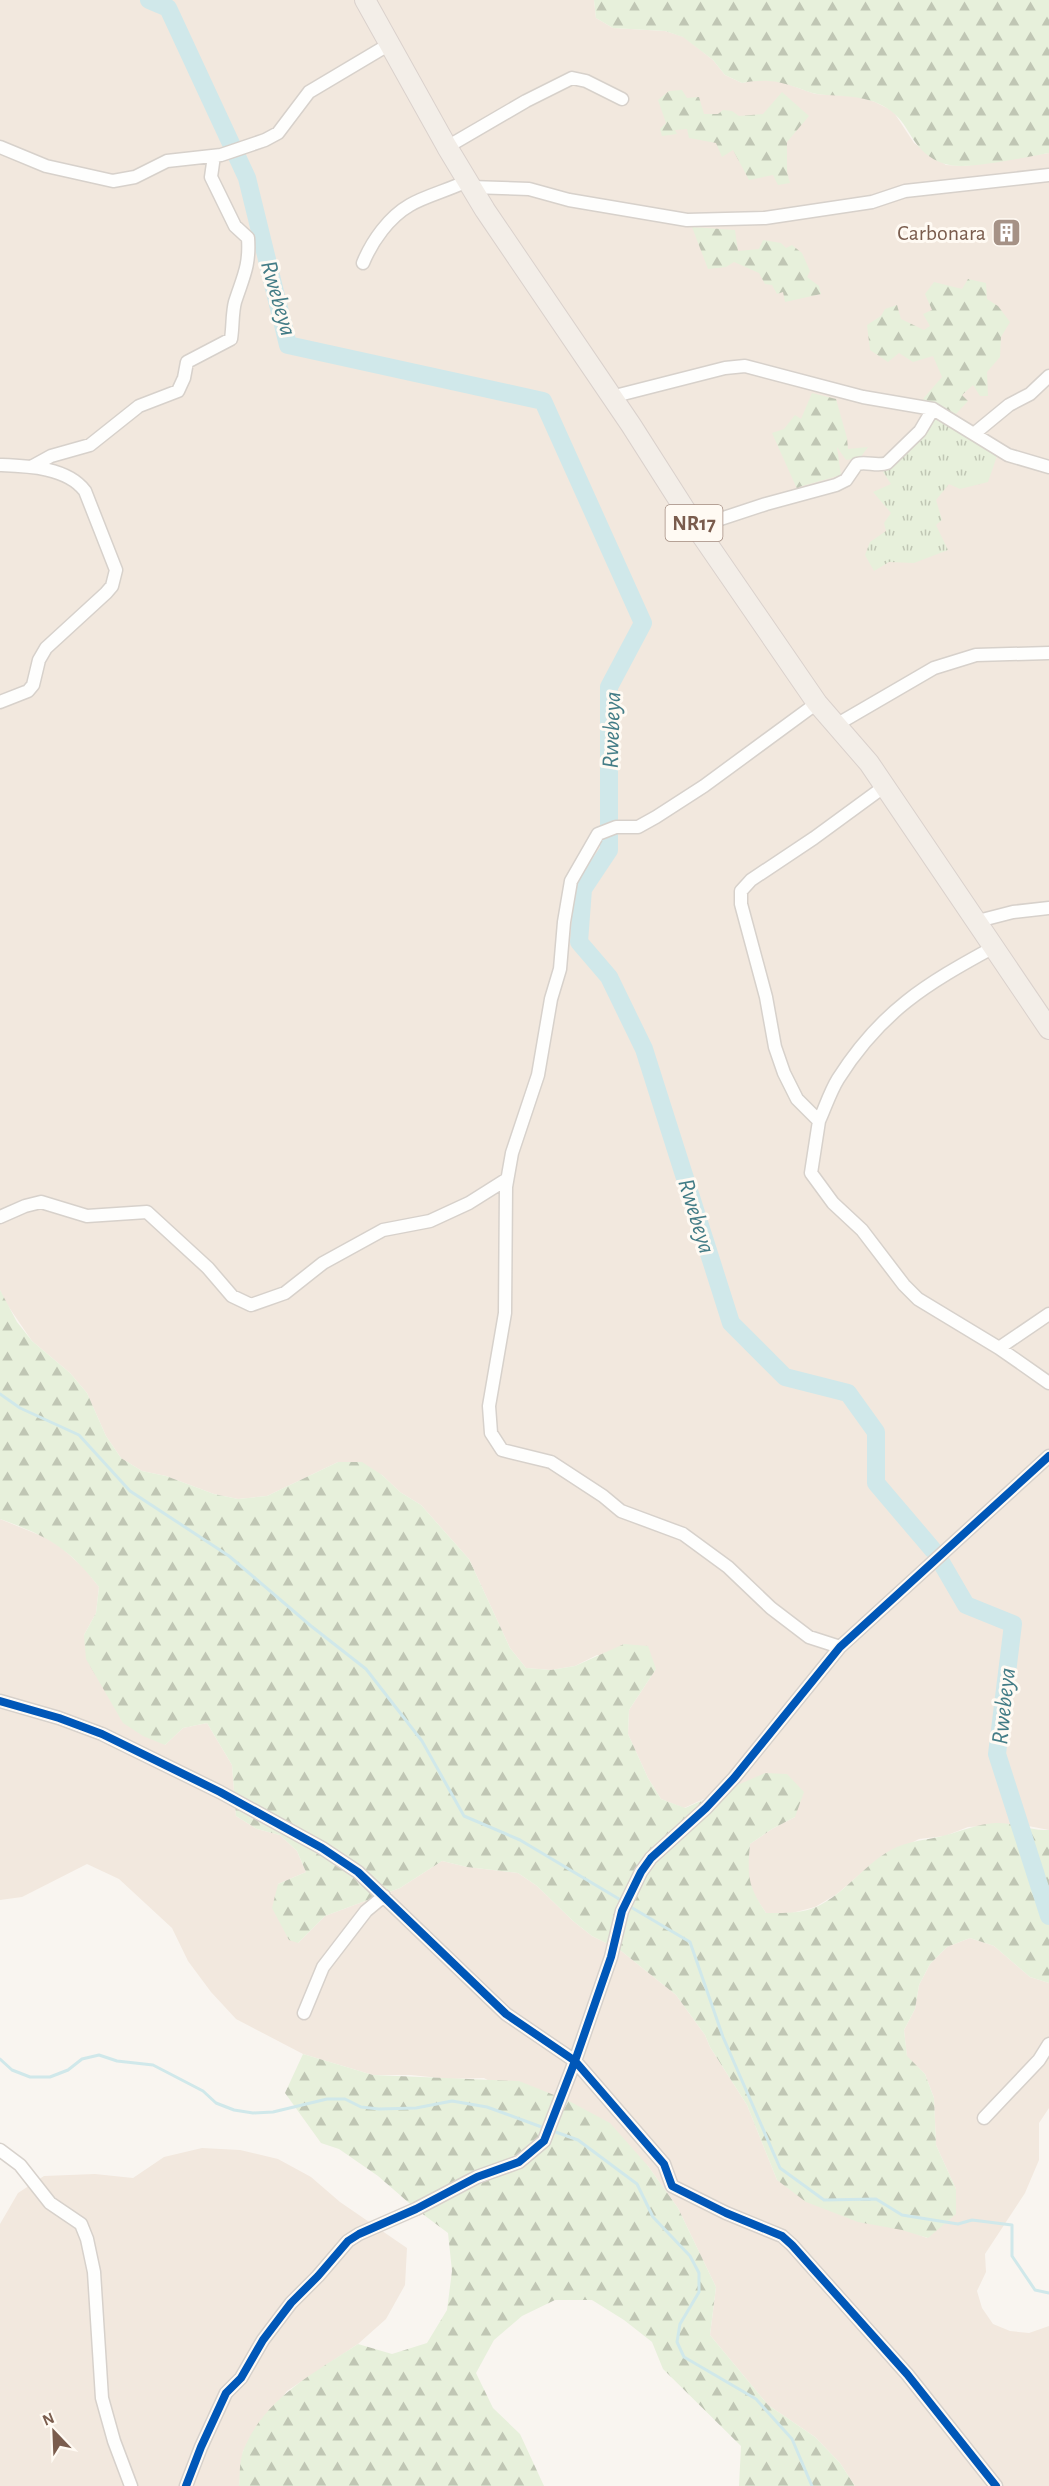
<svg xmlns="http://www.w3.org/2000/svg" width="1049" height="2486" viewBox="0 0 1049 2486" font-family="'Alegreya Sans',sans-serif">
<style>
.residential{fill:#f2e8de}
.grass{fill:url(#grass-tufts)}
.forest{fill:url(#forest-firs)}
.lines{fill:none;stroke-linecap:round;stroke-linejoin:round}
.stream{stroke:#d0e8ea;stroke-width:3}
.river{stroke:#d0e8ea;stroke-width:18}
.street-casing{stroke:#d7d1cb;stroke-width:15}
.primary-casing{stroke:#dad1cc;stroke-width:22}
.street{stroke:#fefefd;stroke-width:12}
.primary{stroke:#f3eee8;stroke-width:20}
.cycleway-casing{stroke:#fffaf3;stroke-width:11}
.cycleway{stroke:#0057b8;stroke-width:8}
.labels{text-anchor:middle;stroke-width:6;stroke-linejoin:round;paint-order:stroke}
.shield{fill:#fffaf3;stroke:#a28b7f;stroke-width:1.5}
.shield-label{font-size:21px;font-weight:bold;fill:#7a5c4d}
.poi-label{font-size:22px;fill:#7a5c4d;stroke:#fffaf3;text-anchor:end}
.water-label{font-size:24px;font-style:italic;fill:#437c86;stroke:#fffaf3}
</style>
<defs>
<pattern id="grass-tufts" width="24" height="20" patternUnits="userSpaceOnUse" patternTransform="scale(1.5)"><rect width="24" height="20" fill="#e7f0db"/><path d="M3 7l-1-3M5 7V3M7 7l1-3M15 17l-1-3M17 17v-4M19 17l1-3" fill="none" stroke="#c0c6b4"/></pattern>
<pattern id="forest-firs" width="22" height="20" patternUnits="userSpaceOnUse" patternTransform="scale(1.5)"><rect width="22" height="20" fill="#e7f0db"/><path d="M5 1l3.5 6h-7zM16 11l3.5 6h-7z" fill="#c0c6b4"/></pattern>
</defs>
<rect width="100%" height="100%" fill="#f9f5f0"/>
<path class="residential" d="M0,0H594L596,18L613,28L665,31L684,37L713,60L725,75L742,83L762,79L782,82L815,94L856,96L875,102L893,111L914,143L946,165L965,166L1049,153V1830L1018,1824L968,1827L945,1836L919,1839L874,1862L837,1894L815,1907L792,1913H766L752,1892L747,1869L750,1844L772,1829L795,1817L732,1786L684,1808L661,1799L648,1778L628,1734L629,1710L656,1669L597,1655L575,1666L551,1670L526,1668L510,1648L469,1559L421,1505L400,1492L382,1475L338,1462L267,1496L238,1499L214,1494L166,1476L142,1471L121,1458L106,1436L87,1393L70,1373L32,1341L4,1300L0,1290Z
M0,1519L54,1541L84,1568L99,1587L96,1613L84,1635L165,1745L183,1728L207,1723L232,1765L236,1816L257,1829L280,1835L297,1851L306,1872L278,1884L298,1943L325,1916L400,1888L442,1861L467,1867L518,1873L537,1886L573,1921L592,1936L620,1950L676,1995L705,2035L710,2047L747,2105L777,2180L927,2238L956,2189L936,2145L934,2098L925,2074L907,2057L904,2030L915,2009L919,1985L930,1964L947,1947L970,1938L994,1946L1030,1977L1049,1983V2108L1039,2123V2160L1025,2193L985,2254L986,2272L977,2291L982,2308L993,2324L1010,2331L1029,2333L1049,2326V2486H855L840,2463L815,2437L768,2405L710,2335L716,2287L678,2208L648,2166L484,2078L449,2079L411,2075H373L303,2054L236,2019L211,1992L188,1961L172,1928L119,1879L87,1864L22,1897L0,1900Z
M202,2148L240,2150L278,2159L311,2177L340,2202L407,2248L405,2285L386,2319L358,2344L287,2391L243,2451L239,2486H0V2224L18,2193L44,2176L95,2174L133,2178L164,2157Z"/>
<path class="grass" d="M933,418L998,453L988,482L960,489L949,484L936,500L942,520L936,525L948,550L914,563L889,562L874,571L865,555L870,542L886,531L884,523L891,513L873,492L891,484L883,472L893,464Z"/>
<path class="forest" d="M594,0H1049V153C1025,157 967,171 945,164C911,153 912,126 891,111C869,94 842,97 817,94C810,93 802,89 795,87C776,80 762,79 742,83L725,75L713,60L683,37L665,31L613,28L596,18Z
M682,90L687,98L699,97L704,114H718L723,110L732,111L739,116L763,114L782,92L809,116L787,142V172L790,183L778,185L773,175L749,180L733,150L722,157L716,143L689,138L687,129L675,130L677,134L662,136L660,129L666,123L658,100L669,91Z
M692,227L735,230L738,251L759,249L763,240L781,243L786,248L792,245L802,253L810,271L807,277L819,286L821,294L785,302L783,292L777,294L772,285L765,284L759,273L734,262L726,267L708,269Z
M968,279L986,283L987,299L998,306L1010,322L1001,337L1000,357L987,372L988,396H980L973,385L962,395L968,401L956,414L923,399L942,377L933,356L913,362L899,353L888,362L870,350L867,325L881,316L885,309L897,305L901,319L924,330L930,326L923,314L932,310L925,294L934,282L962,289Z
M812,393L836,399L847,438L848,449L868,447L860,458L846,460L837,447L841,475L799,487L798,491L772,433L784,429L795,415L801,419Z
M0,1290L17,1322L32,1341L70,1373L87,1393L106,1436L121,1458L142,1471L166,1476L214,1494L238,1499L267,1496L338,1462H362L382,1475L400,1492L421,1505L469,1559L510,1648L526,1668L551,1670L575,1666L624,1644L648,1646L656,1669L629,1710L628,1734L648,1778L661,1799L685,1808L765,1773L787,1774L804,1792L795,1817L772,1829L750,1844C747,1877 748,1886 766,1913C783,1913 800,1914 816,1907C847,1893 866,1861 897,1847C913,1840 929,1840 946,1835C962,1831 977,1824 995,1823C1013,1822 1031,1831 1049,1830V1983L1030,1977L994,1946L970,1938L947,1947L930,1964L919,1985L915,2009L904,2030L907,2056L925,2074L934,2098L936,2145L956,2189V2214L928,2238L902,2230L858,2222L806,2202L777,2180L747,2105L710,2047L705,2035L676,1995L620,1950L592,1936L573,1921L537,1886L518,1873L467,1867L442,1861L400,1888L325,1916L298,1943L289,1940L272,1908L278,1884L306,1872L297,1851L280,1835L257,1829L236,1816L232,1765L207,1723L183,1728L165,1745L143,1736L123,1723L86,1659L84,1635L96,1613L99,1587C68,1547 47,1536 0,1519Z
M303,2054L373,2075L519,2081L569,2101L610,2123L648,2166L678,2208L716,2287L710,2335L768,2405L815,2437L840,2463L855,2486H739L741,2446L663,2369L652,2342L624,2320L592,2300H555L522,2316L494,2340L476,2373L493,2408L520,2434L544,2486H239C240,2475 239,2460 244,2449C265,2398 314,2373 358,2344L392,2354L427,2343L447,2310L452,2271L448,2233L416,2209L378,2176L339,2149L321,2143L285,2093Z"/>
<g class="lines">
<path class="stream" d="M0,1394L20,1408L79,1435L130,1491L229,1556L311,1626L366,1669L422,1741L464,1816L520,1840L624,1902
M629,1906L690,1942L723,2037L780,2168L824,2200L876,2199L902,2215L958,2224L972,2220L1012,2225V2256L1035,2290L1049,2293
M0,2059L12,2070L30,2077H50L68,2070L82,2059L99,2055L117,2061L153,2065L203,2091L216,2103L234,2110L253,2113L273,2112L327,2099H345L361,2107L379,2109L416,2108L452,2101L487,2107L547,2129
M553,2131L578,2140L637,2184L653,2217L690,2256L699,2273V2292L680,2324L677,2342L684,2357L756,2399L792,2439L812,2486"/>
<path class="river" d="M149,0L168,8L247,178L288,345L543,401L643,623L609,687V850L583,889L579,942L609,977L644,1049L731,1323L785,1377L848,1393L876,1432V1483L933,1550
M941,1562L966,1605L1013,1624L997,1754L1049,1916"/>
<defs>
<path id="street" d="M0,147L46,166L113,181L135,177L167,161L221,155L265,140L278,133L309,92L388,45
M447,147L526,101L572,78L586,81L622,99
M470,187L529,189L569,200L687,220L765,218L872,202L905,191L1049,175
M363,263C372,241 389,217 410,205C425,196 449,190 467,181
M611,397L725,368L745,366L863,397L933,409L1008,455L1049,467
M975,433L1009,405L1030,394L1049,376
M0,465C27,466 67,467 85,491L116,570L112,586L106,593L46,648L39,660L33,685L28,691L0,702
M31,467L51,456L90,445L139,406L178,391L184,378L187,362L231,339C233,327 232,313 235,302C243,277 250,266 248,238L235,226L211,177L214,156
M696,527L766,504L836,485L846,480L857,464C867,461 877,467 887,463L920,431L933,409
M817,703L704,786L656,817L638,827H616L598,834L571,881L564,922L560,969L551,999L538,1075L512,1153L506,1187L505,1313L489,1406L491,1433L502,1450L551,1462L603,1496L621,1511L683,1534L728,1567L771,1608L809,1637L840,1647
M836,725L934,668L976,655L1049,653
M885,786L814,838L751,880L741,891V904L766,997L775,1047L784,1073L797,1099L819,1121L811,1173L833,1203L862,1230L904,1285L918,1299L999,1348L1049,1383
M978,921L1013,912L1049,908
M819,1121C825,1108 830,1092 838,1079C881,1011 926,984 994,947
M0,1217L25,1206L41,1202L87,1216L147,1212L208,1268L232,1296L251,1305L285,1293L323,1263L383,1230L430,1221L469,1203L507,1179
M999,1348L1049,1314
M0,1701L59,1718L102,1734L220,1792L322,1848L358,1872L506,2014L575,2061L664,2164L672,2186L726,2213L782,2236L792,2245L907,2374L996,2486
M304,2013L323,1967L366,1911L384,1896
M984,2118L1039,2060L1049,2044
M0,2150L20,2165L50,2203L81,2224L87,2239L94,2272L102,2398L114,2441L131,2486
M186,2486L201,2447L226,2393L241,2378L263,2340L291,2303L318,2276L348,2241L359,2234L416,2209L477,2177L519,2162L544,2141L575,2061L611,1957L622,1911L641,1872L651,1858L706,1808L734,1778L840,1647L1049,1456"/>
<path id="primary" d="M365,0L447,147L485,210L631,425L696,527L817,703L869,763L1049,1029"/>
</defs>
<use href="#street" class="street-casing"/>
<use href="#primary" class="primary-casing"/>
<use href="#street" class="street"/>
<use href="#primary" class="primary"/>
<defs>
<path id="cycleway" d="M0,1701L59,1718L102,1734L220,1792L322,1848L358,1872L506,2014L575,2061L664,2164L672,2186L726,2213L782,2236L792,2245L907,2374L996,2486
M186,2486L201,2447L226,2393L241,2378L263,2340L291,2303L318,2276L348,2241L359,2234L416,2209L477,2177L519,2162L544,2141L575,2061L611,1957L622,1911L641,1872L651,1858L706,1808L734,1778L840,1647L1049,1456"/>
</defs>
<use href="#cycleway" class="cycleway-casing"/>
<use href="#cycleway" class="cycleway"/>
</g>
<defs>
<symbol id="building-square" viewBox="-11 -11 22 22"><rect x="-9" y="-9" width="18" height="18" rx="4" fill="#a69286" stroke="#fffaf3"/><path d="M-4-6H4V6H1V3H-1V6H-4ZM-2.5-4.3h1.7v1.8h-1.7ZM.8-4.3h1.7v1.8H.8ZM-2.5-1h1.7V.8h-1.7ZM.8-1h1.7V.8H.8Z" fill="#fff"/></symbol>
</defs>
<g fill-rule="evenodd">
<use href="#building-square" x="990" y="216" width="33" height="33"/>
</g>
<g class="labels">
<rect class="shield" x="665.5" y="505" width="57" height="36" rx="4.5"/>
<g class="shield-label">
<text x="694" y="530">NR17</text>
</g>
<g class="poi-label">
<text x="986" y="240">Carbonara</text>
</g>
<g class="water-label">
<text transform="translate(279 298) rotate(74)" y="8">Rwebeya</text>
<text transform="translate(611 730) rotate(-88)" y="8">Rwebeya</text>
<text transform="translate(697 1216) rotate(73)" y="8">Rwebeya</text>
<text transform="translate(1003 1706) rotate(-84)" y="8">Rwebeya</text>
</g>
</g>
<g transform="translate(54 2432) rotate(337)" stroke="#fffaf3" stroke-width="4.5" paint-order="stroke">
<path d="M0-4.5L10 22L0 15L-10 22Z" fill="#7a5c4d"/>
<text y="-9" font-size="16" font-weight="bold" text-anchor="middle" fill="#7a5c4d">N</text>
</g>
</svg>
